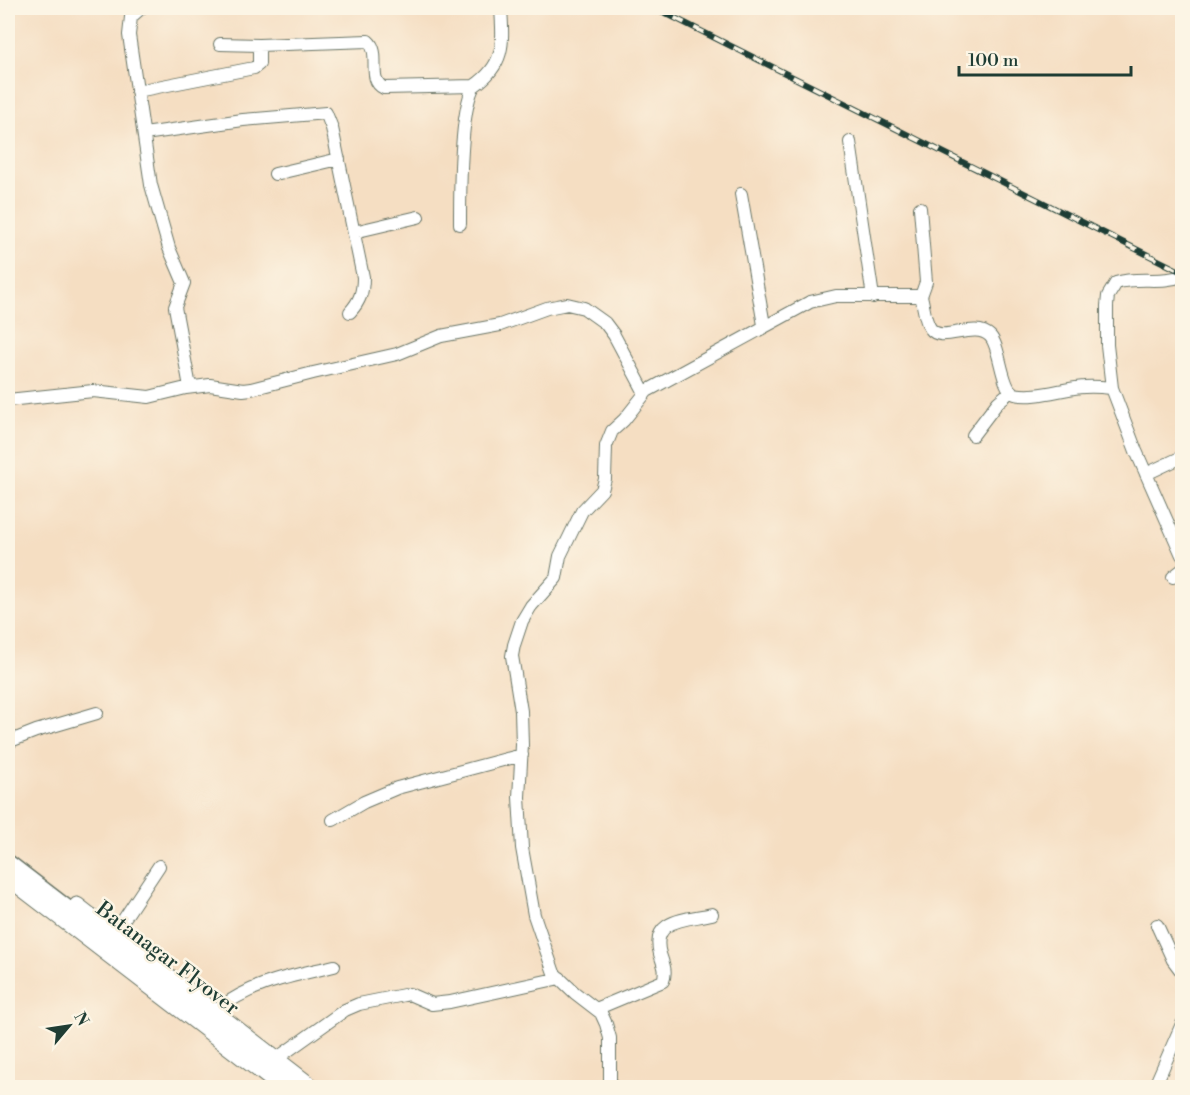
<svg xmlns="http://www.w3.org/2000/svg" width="1190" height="1095" viewBox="0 0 1190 1095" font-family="'Libre Bodoni',serif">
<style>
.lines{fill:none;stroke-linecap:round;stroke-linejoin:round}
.minor-casing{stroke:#6a7566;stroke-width:14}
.tertiary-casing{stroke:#6a7566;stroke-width:17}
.secondary-casing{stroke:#6a7566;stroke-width:19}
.minor{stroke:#fff;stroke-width:12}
.tertiary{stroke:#fff;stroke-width:15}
.secondary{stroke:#fff;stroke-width:16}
.rail-casing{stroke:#1f3d34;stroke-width:6}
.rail{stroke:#fcf5e5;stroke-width:4;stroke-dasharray:11;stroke-linecap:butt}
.labels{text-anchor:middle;stroke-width:5;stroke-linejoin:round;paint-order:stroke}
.street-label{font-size:21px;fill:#1f3d34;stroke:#fcf5e5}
</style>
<rect width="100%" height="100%" fill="#fcf5e5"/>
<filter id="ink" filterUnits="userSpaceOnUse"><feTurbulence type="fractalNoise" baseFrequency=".0167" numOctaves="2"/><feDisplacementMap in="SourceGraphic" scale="12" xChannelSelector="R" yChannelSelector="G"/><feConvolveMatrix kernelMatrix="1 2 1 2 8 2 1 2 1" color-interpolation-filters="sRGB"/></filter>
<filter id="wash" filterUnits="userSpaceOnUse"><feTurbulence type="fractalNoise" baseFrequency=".008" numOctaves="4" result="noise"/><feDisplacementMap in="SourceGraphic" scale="24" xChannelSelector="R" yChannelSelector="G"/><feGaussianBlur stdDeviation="1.35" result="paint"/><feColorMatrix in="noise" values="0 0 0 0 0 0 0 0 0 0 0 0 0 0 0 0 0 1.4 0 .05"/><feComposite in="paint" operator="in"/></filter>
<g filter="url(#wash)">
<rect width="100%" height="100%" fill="#f5dec2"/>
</g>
<g filter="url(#ink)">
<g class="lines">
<defs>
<path id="minor" d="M141,8L131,17L129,35L151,185L169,248L184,283L175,307L190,387
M220,44L259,45L368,41C382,53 366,80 384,88L474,86C506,64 503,42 501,8
M137,91L254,68L259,64V45
M144,134L243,120L326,113L332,128L363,277C363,292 360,301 350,312
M850,142L873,297
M275,174L339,159
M741,194L764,325
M920,208L926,282L921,296
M460,224C460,193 460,110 474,86
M354,232L418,217
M1182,276C1161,284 1138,276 1116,283L1108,296L1107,306V345L1112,388L1136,451L1182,555
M8,400L93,391L149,397L186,388L210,385L243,390L251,389L313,373L397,354L441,336L500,325L547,308L567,304L584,308L605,323L614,335L645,393
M973,435L998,402L1011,391
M1146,474L1182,457
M1173,577L1182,570
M8,742L36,731L97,713
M333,820L364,802L397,788L522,755
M1157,925L1173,960L1182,972
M114,934L159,866
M596,1009L663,981C667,971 663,964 660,954C650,918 687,920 712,914
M215,1011C254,982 288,977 334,966
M276,1059L345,1010L359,1004L409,994L432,1004L450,1002L560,978
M610,1088V1038L606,1024L601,1013L575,993L554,973L534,915L522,848L519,797L522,745L521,711L512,656L514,645L522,621L531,606L556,578L560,556L582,511L602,490L605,479L606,446L612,431L624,420L647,391L810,302L836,296H921C924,306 924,319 930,328C941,345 974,320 990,336C1001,347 1001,390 1015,394C1034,399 1064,388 1084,387C1093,386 1103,387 1112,388
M1154,1088L1182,1024"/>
<path id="tertiary" d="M8,878L282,1088
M77,905L314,1088"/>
<path id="secondary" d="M8,863L301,1088"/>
</defs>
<use href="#minor" class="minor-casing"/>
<use href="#tertiary" class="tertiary-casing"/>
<use href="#secondary" class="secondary-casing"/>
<use href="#minor" class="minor"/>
<use href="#tertiary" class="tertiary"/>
<use href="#secondary" class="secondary"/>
<defs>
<path id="rail" d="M655,8L1182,272"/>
</defs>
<use href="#rail" class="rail-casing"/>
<use href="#rail" class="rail"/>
</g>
</g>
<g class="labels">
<g class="street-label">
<text transform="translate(168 958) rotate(37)" y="7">Batanagar Flyover</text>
</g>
</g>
<rect width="1190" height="1095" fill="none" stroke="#fcf5e5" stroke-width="30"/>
<g transform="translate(69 1026) rotate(61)" stroke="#fcf5e5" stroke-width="4.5" paint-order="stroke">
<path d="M0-4.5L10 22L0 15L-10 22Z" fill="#1f3d34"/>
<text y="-9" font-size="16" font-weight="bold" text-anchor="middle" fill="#1f3d34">N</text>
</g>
<path d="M959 66v9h172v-9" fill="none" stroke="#1f3d34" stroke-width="3"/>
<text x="968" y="66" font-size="18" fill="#1f3d34" stroke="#fcf5e5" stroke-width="4.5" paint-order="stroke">100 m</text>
</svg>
